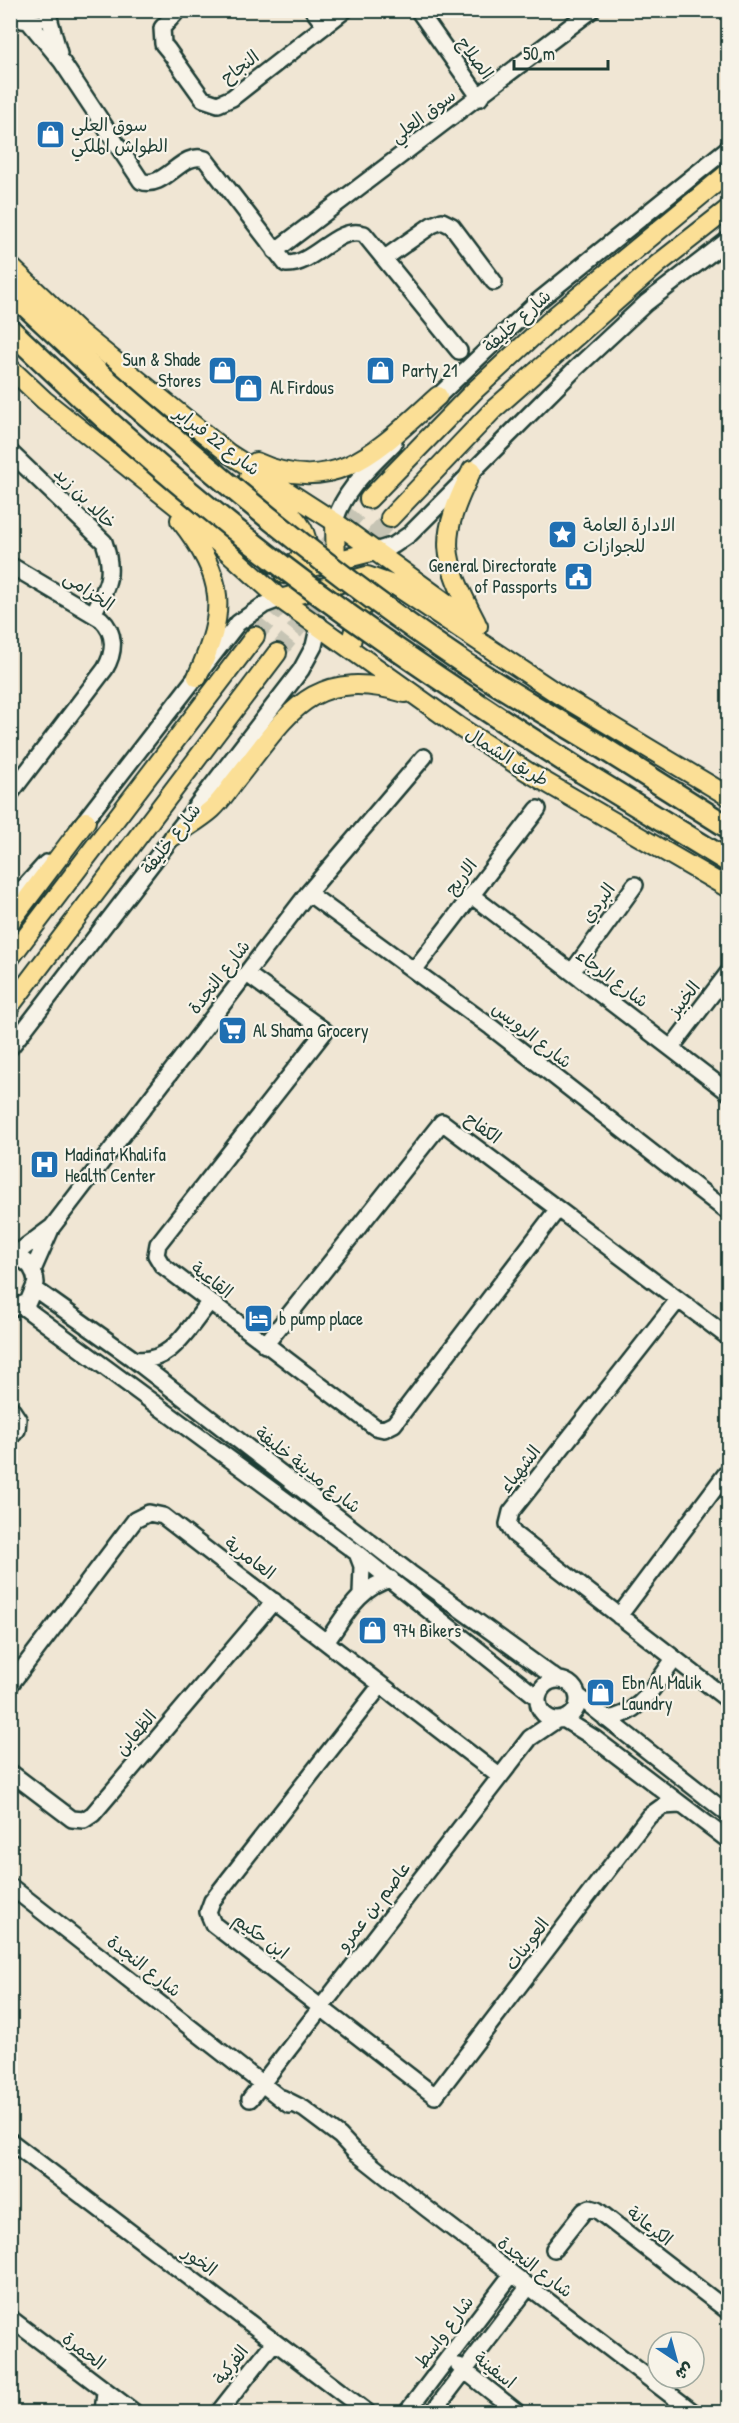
<svg xmlns="http://www.w3.org/2000/svg" width="739" height="2423" viewBox="0 0 739 2423" font-family="'Patrick Hand','Playpen Sans Arabic',sans-serif">
<style>
.lines{fill:none;stroke-linecap:round;stroke-linejoin:round}
.major-tunnel{stroke:#c6c4b4;stroke-width:18;stroke-dasharray:18 9;stroke-linecap:butt}
.minor-casing{stroke:#1f3d34;stroke-width:20}
.major-casing{stroke:#1f3d34;stroke-width:22}
.highway-casing{stroke:#1f3d34;stroke-width:26}
.minor{stroke:#f7f3e8;stroke-width:15}
.major{stroke:#fbdf96;stroke-width:18}
.highway{stroke:#fbdf96;stroke-width:21}
.highway-bridge-casing{stroke:#1f3d34;stroke-width:26;stroke-linecap:butt}
.highway-bridge{stroke:#fbdf96;stroke-width:21}
.labels{text-anchor:middle;stroke-width:4.5;stroke-linejoin:round;paint-order:stroke}
.street-label{font-size:18px;fill:#1f3d34;stroke:#f7f3e8}
.poi-label{font-size:18px;fill:#1f3d34;stroke:#f7f3e8;text-anchor:start}
</style>
<rect width="100%" height="100%" fill="#f0e6d4"/>
<filter id="ink" filterUnits="userSpaceOnUse"><feTurbulence type="fractalNoise" baseFrequency=".0167" numOctaves="2"/><feDisplacementMap in="SourceGraphic" scale="12" xChannelSelector="R" yChannelSelector="G"/><feConvolveMatrix kernelMatrix="1 2 1 2 8 2 1 2 1" color-interpolation-filters="sRGB"/></filter>
<g filter="url(#ink)">
<g class="lines">
<path class="major-tunnel" d="M356,557L390,518
M309,567L369,499
M255,636L292,589
M277,653L330,587"/>
<defs>
<path id="minor" d="M15,10L22,20L37,22
M178,10L162,28L163,44L168,50L203,99L218,104L232,98L345,10
M313,10L325,26
M418,10L480,98
M48,14L59,53
M29,22L62,62L141,181C164,191 182,150 205,159L286,264C315,265 336,225 364,234L459,351
M275,251L592,10
M385,258L432,225L442,221L452,226L494,282
M431,403L537,302L728,148
M10,452L104,542C115,574 108,585 93,614
M335,522C343,490 372,466 394,443
M375,551L394,545L410,534L573,371L646,303L728,240
M10,565L101,619C116,633 115,652 105,669L10,794
M79,828L238,623L264,605L280,599
M308,893L491,1027L728,1212
M471,895L728,1092
M10,903L46,863
M415,969L538,809
M572,972L635,885
M247,974L325,1031L158,1244L156,1255L162,1265L375,1427L384,1429L394,1424L557,1210
M10,1048L301,670L314,646L319,624
M671,1048L728,973
M10,1256C26,1258 35,1268 36,1283L28,1302L10,1309
M13,1256L52,1227L308,893L424,757
M33,1270L51,1229
M35,1289L132,1358L410,1573L558,1680
M678,1300L511,1512L508,1524L514,1534L728,1700
M22,1306L357,1553L538,1698
M265,1345L442,1122L728,1337
M133,1359C170,1366 188,1328 209,1303
M10,1407L18,1419L17,1430L10,1438
M357,1553L362,1566L361,1594
M619,1616L728,1471
M327,1641C345,1616 359,1587 391,1579
M538 1700a20 20 0 1 1 40 0a20 20 0 1 1-40 0Z
M10,1685L135,1520L149,1513L163,1516L499,1776
M381,1685L212,1901L208,1912L213,1924L435,2096L649,1816L663,1806L680,1805
M578,1696L728,1814
M606,1719C641,1715 655,1684 674,1659
M565,1720L594,1738L728,1840
M10,1772L72,1819L84,1820L93,1814L274,1601
M10,1886L289,2105
M282,2098L304,2109L340,2136L354,2151L426,2208L693,2412
M250,2099L530,1738L555,1721
M10,2141L367,2412
M554,2249L584,2211L590,2208L597,2210L728,2311
M10,2318L134,2412
M459,2366L517,2412
M103,2412L105,2392
M219,2412L274,2342
M407,2412L512,2274
M433,2412L529,2286"/>
<path id="major" d="M10,266L78,331L228,453L335,522L478,626
M10,368L44,400L184,512L280,599L461,728L528,772L728,888
M256,462C337,499 382,446 438,396
M472,470C438,540 441,554 476,622
M249,477C266,494 328,532 299,559C292,566 282,566 273,564
M369,499L475,390L555,316L728,173
M390,518L494,409L658,264L728,209
M180,520C226,579 227,610 197,677
M335,522L336,571
M284,574L375,551
M280,599L367,576L396,586L558,694L728,796
M350,646L359,610L383,590
M174,836C186,827 201,819 212,809C221,801 228,790 235,781C288,715 310,665 405,693
M10,922L86,821
M10,958L255,636
M10,1006L277,653"/>
<path id="highway" d="M10,291L97,372
M10,330L82,398
M600,746L728,827
M582,772L728,861"/>
</defs>
<use href="#minor" class="minor-casing"/>
<use href="#major" class="major-casing"/>
<use href="#highway" class="highway-casing"/>
<use href="#minor" class="minor"/>
<use href="#major" class="major"/>
<use href="#highway" class="highway"/>
<defs>
<path id="highway-bridge" d="M97,372C215,475 334,576 464,663C508,692 554,718 600,746
M82,398C118,430 154,463 192,494C314,597 448,686 582,772"/>
</defs>
<use href="#highway-bridge" class="highway-bridge-casing"/>
<use href="#highway-bridge" class="highway-bridge"/>
</g>
</g>
<defs>
<symbol id="shop-square" viewBox="-11 -11 22 22"><rect x="-9" y="-9" width="18" height="18" rx="4" fill="#1f6fb2" stroke="#f7f3e8"/><path d="M-5-2.5h2.3a2.7 3.5 0 0 1 5.4 0H5L5.5 6h-11ZM-1.5-2.5h3a1.5 2.3 0 0 0-3 0Z" fill="#fff"/></symbol>
<symbol id="sight-square" viewBox="-11 -11 22 22"><rect x="-9" y="-9" width="18" height="18" rx="4" fill="#1f6fb2" stroke="#f7f3e8"/><path d="M0-6L1.8-2.2L6-1.7L2.9 1.2L3.7 5.4L0 3.3L-3.7 5.4L-2.9 1.2L-6-1.7L-1.8-2.2Z" fill="#fff"/></symbol>
<symbol id="civic-square" viewBox="-11 -11 22 22"><rect x="-9" y="-9" width="18" height="18" rx="4" fill="#1f6fb2" stroke="#f7f3e8"/><path d="M-.6-6.5H3V-4.5H.6V-3L4-1V1h2V6H-6V1h2V-1L-.6-3ZM-1.2 2.5V6h2.4V2.5Z" fill="#fff"/></symbol>
<symbol id="supermarket-square" viewBox="-11 -11 22 22"><rect x="-9" y="-9" width="18" height="18" rx="4" fill="#1f6fb2" stroke="#f7f3e8"/><path d="M-6-5.5h2.5l.6 2H6L4.5 2H-2.5L-4.4-4H-6ZM-1.5 3.2a1.3 1.3 0 1 0 .1 0ZM3 3.2a1.3 1.3 0 1 0 .1 0Z" fill="#fff"/></symbol>
<symbol id="hospital-square" viewBox="-11 -11 22 22"><rect x="-9" y="-9" width="18" height="18" rx="4" fill="#1f6fb2" stroke="#f7f3e8"/><path d="M-5-5h3v3.5h4V-5h3V5h-3V1.5h-4V5h-3Z" fill="#fff"/></symbol>
<symbol id="hotel-square" viewBox="-11 -11 22 22"><rect x="-9" y="-9" width="18" height="18" rx="4" fill="#1f6fb2" stroke="#f7f3e8"/><path d="M-6-4.5h1.5V1H6V5H4.5V3h-9V5H-6ZM-4 0a1.8 1.8 0 1 1 3.6 0ZM.5 0V-2.5h3Q6-2.5 6 0Z" fill="#fff"/></symbol>
</defs>
<g fill-rule="evenodd">
<use href="#shop-square" x="34" y="118" width="33" height="33"/>
<use href="#shop-square" x="206" y="354" width="33" height="33"/>
<use href="#shop-square" x="364" y="354" width="33" height="33"/>
<use href="#shop-square" x="232" y="372" width="33" height="33"/>
<use href="#sight-square" x="546" y="518" width="33" height="33"/>
<use href="#civic-square" x="562" y="560" width="33" height="33"/>
<use href="#supermarket-square" x="216" y="1014" width="33" height="33"/>
<use href="#hospital-square" x="28" y="1148" width="33" height="33"/>
<use href="#hotel-square" x="242" y="1302" width="33" height="33"/>
<use href="#shop-square" x="356" y="1614" width="33" height="33"/>
<use href="#shop-square" x="584" y="1676" width="33" height="33"/>
</g>
<g class="labels">
<g class="street-label">
<text transform="translate(475 58) rotate(54)" y="6">الصلاح</text>
<text transform="translate(240 67) rotate(-37)" y="6">النجاح</text>
<text transform="translate(423 116) rotate(-37)" y="6">سوق العلي</text>
<text transform="translate(517 321) rotate(-42)" y="6">شارع خليفة</text>
<text transform="translate(217 441) rotate(37)" y="6">شارع 22 فبراير</text>
<text transform="translate(85 498) rotate(45)" y="6">خالد بن زيد</text>
<text transform="translate(89 591) rotate(34)" y="6">الخزامى</text>
<text transform="translate(507 757) rotate(32)" y="6">طريق الشمال</text>
<text transform="translate(171 839) rotate(-52)" y="6">شارع خليفة</text>
<text transform="translate(461 877) rotate(-52)" y="6">الاريج</text>
<text transform="translate(598 903) rotate(-54)" y="6">البردي</text>
<text transform="translate(219 977) rotate(-52)" y="6">شارع النجدة</text>
<text transform="translate(612 978) rotate(37)" y="6">شارع الرجاء</text>
<text transform="translate(684 999) rotate(-52)" y="6">الخبيز</text>
<text transform="translate(532 1035) rotate(38)" y="6">شارع الرويس</text>
<text transform="translate(483 1128) rotate(37)" y="6">الكفاح</text>
<text transform="translate(212 1280) rotate(38)" y="6">القاعية</text>
<text transform="translate(520 1469) rotate(-52)" y="6">الشهباء</text>
<text transform="translate(308 1470) rotate(38)" y="6">شارع مدينة خليفة</text>
<text transform="translate(250 1558) rotate(37)" y="6">العامرية</text>
<text transform="translate(136 1733) rotate(-50)" y="6">الظعاين</text>
<text transform="translate(374 1906) rotate(-52)" y="6">عاصم بن عمرو</text>
<text transform="translate(261 1936) rotate(37)" y="6">ابن حكيم</text>
<text transform="translate(527 1944) rotate(-53)" y="6">العوينات</text>
<text transform="translate(144 1966) rotate(38)" y="6">شارع النجدة</text>
<text transform="translate(650 2226) rotate(38)" y="6">الكرعانة</text>
<text transform="translate(200 2261) rotate(37)" y="6">الخور</text>
<text transform="translate(535 2267) rotate(37)" y="6">شارع النجدة</text>
<text transform="translate(444 2332) rotate(-53)" y="6">شارع واسط</text>
<text transform="translate(84 2351) rotate(38)" y="6">الحمرة</text>
<text transform="translate(231 2365) rotate(-52)" y="6">الفركية</text>
<text transform="translate(495 2370) rotate(38)" y="6">اسفينة</text>
</g>
<g class="poi-label">
<text x="71" y="131">سوق العلي<tspan x="71" dy="21">الطواش الملكي</tspan></text>
<text x="201" y="366" text-anchor="end">Sun &amp; Shade<tspan x="201" dy="21">Stores</tspan></text>
<text x="402" y="377">Party 21</text>
<text x="270" y="394">Al Firdous</text>
<text x="583" y="531">الادارة العامة<tspan x="583" dy="21">للجوازات</tspan></text>
<text x="557" y="572" text-anchor="end">General Directorate<tspan x="557" dy="21">of Passports</tspan></text>
<text x="253" y="1037">Al Shama Grocery</text>
<text x="65" y="1161">Madinat Khalifa<tspan x="65" dy="21">Health Center</tspan></text>
<text x="279" y="1325">b pump place</text>
<text x="393" y="1637">974 Bikers</text>
<text x="622" y="1689">Ebn Al Malik<tspan x="622" dy="21">Laundry</tspan></text>
</g>
</g>
<rect width="739" height="2423" fill="none" stroke="#f7f3e8" stroke-width="36"/>
<rect x="18" y="18" width="703" height="2387" fill="none" stroke="#1f3d34" stroke-width="2" filter="url(#ink)"/>
<g transform="translate(676 2360) rotate(144)"><circle r="28" fill="#f7f3e8" stroke="#a1aaa0" stroke-width="1.5"/>
<path d="M0-4.5L10 22L0 15L-10 22Z" fill="#1f6fb2"/>
<text y="-9" font-size="16" font-weight="bold" text-anchor="middle" fill="#1f3d34">ش</text>
</g>
<path d="M514 60v9h94v-9" fill="none" stroke="#1f3d34" stroke-width="3"/>
<text x="523" y="60" font-size="18" fill="#1f3d34" stroke="#f7f3e8" stroke-width="4.5" paint-order="stroke">50 m</text>
</svg>
